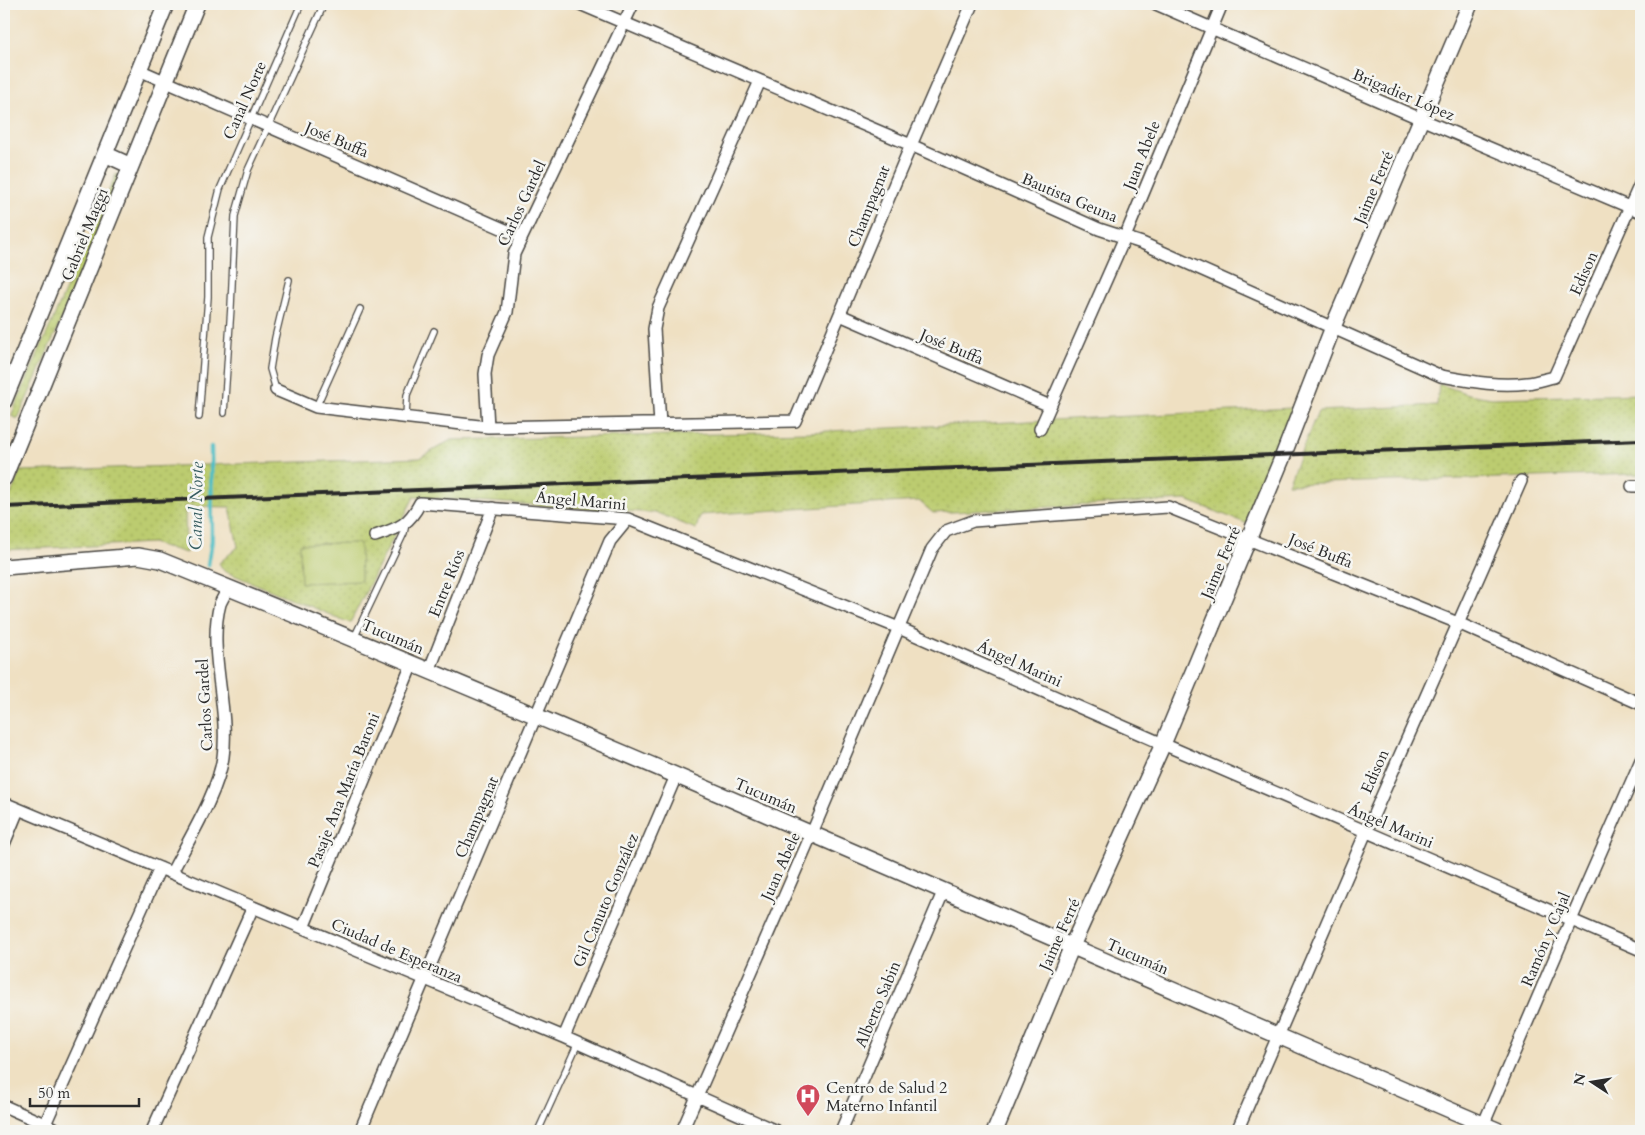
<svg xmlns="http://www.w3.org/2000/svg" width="1645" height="1135" viewBox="0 0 1645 1135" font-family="Cardo,serif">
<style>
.grass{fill:url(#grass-dots);stroke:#747c4d}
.pitch{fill:#bccc6f;stroke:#747c4d}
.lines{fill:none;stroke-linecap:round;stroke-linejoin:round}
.stream{stroke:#4fbec4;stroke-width:4.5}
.service-casing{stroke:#484642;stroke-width:8}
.minor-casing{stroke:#484642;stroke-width:14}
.tertiary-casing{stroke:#484642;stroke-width:18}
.service{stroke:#fff;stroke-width:5.5}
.minor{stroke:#fff;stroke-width:11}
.tertiary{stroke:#fff;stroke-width:15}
.rail{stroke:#2b2b2b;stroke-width:4}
.labels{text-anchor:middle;stroke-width:5;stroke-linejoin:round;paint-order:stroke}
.street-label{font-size:16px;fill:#2b2b2b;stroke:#f6f6f2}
.poi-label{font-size:16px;fill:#2b2b2b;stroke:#f6f6f2;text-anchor:start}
.water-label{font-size:18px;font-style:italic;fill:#385e61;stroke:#f6f6f2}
</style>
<defs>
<pattern id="grass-dots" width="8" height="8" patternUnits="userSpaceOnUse" patternTransform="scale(1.25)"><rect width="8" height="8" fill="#bccc6f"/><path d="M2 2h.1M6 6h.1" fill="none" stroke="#a2af60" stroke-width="1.8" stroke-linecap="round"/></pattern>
</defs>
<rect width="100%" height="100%" fill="#f6f6f2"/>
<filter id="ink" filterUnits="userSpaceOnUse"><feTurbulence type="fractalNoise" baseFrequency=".02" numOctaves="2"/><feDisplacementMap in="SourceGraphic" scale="10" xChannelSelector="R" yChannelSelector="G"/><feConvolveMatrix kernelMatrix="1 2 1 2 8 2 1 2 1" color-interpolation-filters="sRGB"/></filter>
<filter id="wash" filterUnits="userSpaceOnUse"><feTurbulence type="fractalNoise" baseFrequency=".0096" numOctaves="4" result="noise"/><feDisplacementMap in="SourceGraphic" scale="20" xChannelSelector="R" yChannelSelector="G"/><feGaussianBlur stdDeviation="1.12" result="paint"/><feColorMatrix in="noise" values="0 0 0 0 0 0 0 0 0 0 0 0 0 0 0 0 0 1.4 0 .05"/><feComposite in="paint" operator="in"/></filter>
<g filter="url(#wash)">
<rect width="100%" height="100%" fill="#efe0c2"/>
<path class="grass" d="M116,174L123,178L18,419L11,416Z
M1439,384L1468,394L1492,398L1641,394V474L1288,484L1318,411L1437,405Z
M1292,408L1248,524L1186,500L933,513L919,501L700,515L696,529L657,513L414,497L350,623L224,571L219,563L238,547L230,507L185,506L186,553L152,543L4,550V512L20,471L420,458L451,440L808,432Z"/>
<path class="pitch" d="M360,543L361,581L301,583L300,544Z"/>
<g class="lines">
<path class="stream" d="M208,565L212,540L211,447"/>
</g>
</g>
<g filter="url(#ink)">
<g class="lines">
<defs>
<path id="service" d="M276,390L270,369L275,338L289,280
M316,407L360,309
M224,413L231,307L235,216L248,170L324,4
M199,417L208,297V237L220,189L301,4
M406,418L407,395L434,331
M354,638L404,533L406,524
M538,1131L578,1043"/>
<path id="minor" d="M580,4L911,145L1099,229L1142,243L1441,376C1469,381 1498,387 1527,383C1536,382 1545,379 1554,377L1641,182
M1156,4L1421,119L1641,212
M139,70L522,237
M840,315L1050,406
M276,390L316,407L488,427L795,421L911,145L972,4
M660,424L654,329L658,308L760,81
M488,427L485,374L488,355L507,312L514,254L633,4
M1040,429L1125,237L1222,4
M1632,486H1641
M375,536C398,528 408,526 420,503L628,519L899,628L1163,744L1641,950
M429,671L493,508
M4,803L564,1037L776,1131
M4,844L18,810
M172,872C189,839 218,793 223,757C230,708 207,651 220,604C222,599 226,593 229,587
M303,928L412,664
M564,1037L676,776
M4,1106L60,1131
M1481,1130L1571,920L1641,760
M42,1131L160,868
M152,1131L253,907
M360,1131L610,541L628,519
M682,1131L812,833L932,549L946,531L973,521L1168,507L1458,623L1641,704
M841,1131L944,890
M1237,1131L1366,832L1521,481"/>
<path id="tertiary" d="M105,154L131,166
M4,401L166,4
M4,478L197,4
M4,567L138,556L160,560C610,742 1053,940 1499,1131
M995,1131L1072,946L1163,744L1283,456L1333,327L1470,4"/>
</defs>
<use href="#service" class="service-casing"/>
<use href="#minor" class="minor-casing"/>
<use href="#tertiary" class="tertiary-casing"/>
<use href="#service" class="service"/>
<use href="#minor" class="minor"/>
<use href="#tertiary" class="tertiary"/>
<path class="rail" d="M4,507L1641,440"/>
</g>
</g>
<defs>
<symbol id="hospital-pin" viewBox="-11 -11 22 30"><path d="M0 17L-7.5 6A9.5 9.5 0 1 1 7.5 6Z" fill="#d1495b" stroke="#f6f6f2"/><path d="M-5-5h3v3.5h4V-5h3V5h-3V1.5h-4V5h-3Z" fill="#fff"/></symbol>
</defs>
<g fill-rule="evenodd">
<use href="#hospital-pin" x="794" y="1082" width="28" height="38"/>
</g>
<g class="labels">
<g class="street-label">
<text transform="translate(1404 94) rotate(23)" y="6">Brigadier López</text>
<text transform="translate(244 100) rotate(-66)" y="6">Canal Norte</text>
<text transform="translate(337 139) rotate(23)" y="6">José Buffa</text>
<text transform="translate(1141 155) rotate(-68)" y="6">Juan Abele</text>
<text transform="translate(1373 187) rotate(-67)" y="6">Jaime Ferré</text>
<text transform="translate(1070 197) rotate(23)" y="6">Bautista Geuna</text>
<text transform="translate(521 203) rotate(-65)" y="6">Carlos Gardel</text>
<text transform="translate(868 206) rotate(-68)" y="6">Champagnat</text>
<text transform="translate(84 234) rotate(-68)" y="6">Gabriel Maggi</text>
<text transform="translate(1583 273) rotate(-66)" y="6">Edison</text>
<text transform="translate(952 346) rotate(23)" y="6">José Buffa</text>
<text transform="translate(581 500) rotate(5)" y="6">Ángel Marini</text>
<text transform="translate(1321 550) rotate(22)" y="6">José Buffa</text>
<text transform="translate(1220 562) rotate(-67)" y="6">Jaime Ferré</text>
<text transform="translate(446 583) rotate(-68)" y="6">Entre Ríos</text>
<text transform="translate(393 636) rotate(23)" y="6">Tucumán</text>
<text transform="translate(1020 663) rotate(24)" y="6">Ángel Marini</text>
<text transform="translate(204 705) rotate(-93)" y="6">Carlos Gardel</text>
<text transform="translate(1374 771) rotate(-66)" y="6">Edison</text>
<text transform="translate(343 790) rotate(-68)" y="6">Pasaje Ana María Baroni</text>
<text transform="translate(766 795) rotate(23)" y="6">Tucumán</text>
<text transform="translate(476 817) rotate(-67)" y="6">Champagnat</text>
<text transform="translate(1391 825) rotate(23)" y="6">Ángel Marini</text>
<text transform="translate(780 866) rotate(-66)" y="6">Juan Abele</text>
<text transform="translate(605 900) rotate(-67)" y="6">Gil Canuto González</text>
<text transform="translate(1059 934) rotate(-66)" y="6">Jaime Ferré</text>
<text transform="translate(1545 939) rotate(-67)" y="6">Ramón y Cajal</text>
<text transform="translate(397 950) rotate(23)" y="6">Ciudad de Esperanza</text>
<text transform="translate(1138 956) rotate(24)" y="6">Tucumán</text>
<text transform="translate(877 1004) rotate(-67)" y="6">Alberto Sabin</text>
</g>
<g class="poi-label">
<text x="826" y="1093">Centro de Salud 2<tspan x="826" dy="18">Materno Infantil</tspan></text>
</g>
<g class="water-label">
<text transform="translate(196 506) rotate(-89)" y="6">Canal Norte</text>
</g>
</g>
<rect width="1645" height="1135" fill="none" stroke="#f6f6f2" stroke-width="20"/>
<g transform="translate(1592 1082) rotate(282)" stroke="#f6f6f2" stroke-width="4" paint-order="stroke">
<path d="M0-4L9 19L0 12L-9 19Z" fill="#2b2b2b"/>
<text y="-8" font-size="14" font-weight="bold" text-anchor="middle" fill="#2b2b2b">N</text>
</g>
<path d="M30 1098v8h109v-8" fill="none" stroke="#2b2b2b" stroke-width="2.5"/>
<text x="38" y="1098" font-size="15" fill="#2b2b2b" stroke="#f6f6f2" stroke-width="4" paint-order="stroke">50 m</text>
</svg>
